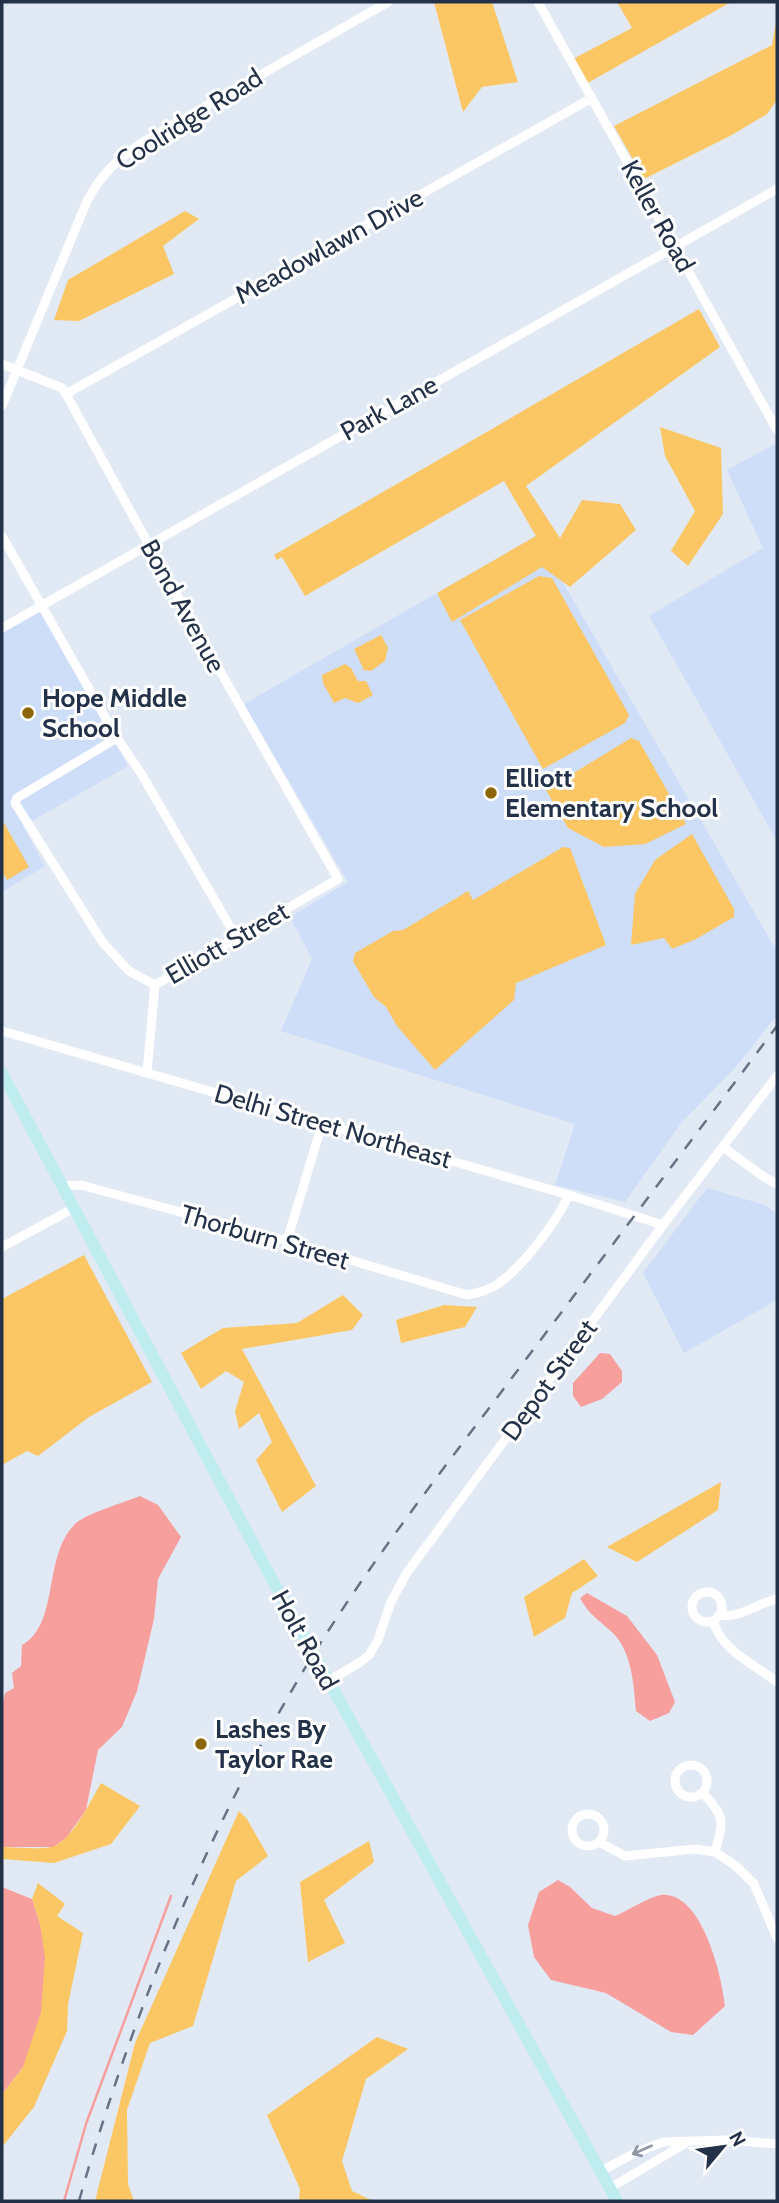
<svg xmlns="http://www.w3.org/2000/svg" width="779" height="2203" viewBox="0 0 779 2203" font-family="Cabin,sans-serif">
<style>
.built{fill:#ceddf8}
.green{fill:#fbc764}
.water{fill:#f69f9d}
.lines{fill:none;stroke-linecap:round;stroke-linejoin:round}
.stream{stroke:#f69f9d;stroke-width:2.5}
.minor{stroke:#fff;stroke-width:9}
.secondary{stroke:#bfecee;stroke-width:12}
.rail{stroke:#667285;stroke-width:2.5;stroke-dasharray:12 12;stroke-linecap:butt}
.oneway{stroke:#9298a4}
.poi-dot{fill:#8d6609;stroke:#fff;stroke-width:2.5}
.labels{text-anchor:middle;stroke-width:6;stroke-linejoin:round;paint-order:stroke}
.street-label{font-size:26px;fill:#243249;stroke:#fff}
.poi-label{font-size:26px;font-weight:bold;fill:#243249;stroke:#fff;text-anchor:start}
</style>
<rect width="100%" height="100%" fill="#e1e9f5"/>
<path class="built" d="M775,444L777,448V841L649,616L763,548L727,470Z
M536,536L772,943L777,948V1015L735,1068L681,1123L625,1202L555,1185L575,1124L281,1031L312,959L290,917L348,882L244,704Z
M40,609L128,766L23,826L45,866L2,892V632Z
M707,1188L765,1205L777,1214V1300L684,1353L643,1273Z"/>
<path class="green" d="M434,2H492L518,82L482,87L463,112Z
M617,2H731L584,85L571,60L632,28Z
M777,16V100L767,114L730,136L644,179L614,126L772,45Z
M185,211L199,219L163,246L174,274L79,321L54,320L68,280Z
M699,309L720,347L526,486L560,538L582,500L620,504L636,530L570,587L542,567L452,622L437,593L536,536L504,481L305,596L282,557L277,560L274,555Z
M660,427L721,448L723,514L688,566L671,551L695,511L665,456Z
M539,576L552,578L629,715L625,723L543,769L460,620Z
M381,635L388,648L385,661L371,671L364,670L354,649Z
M345,664L351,668L358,681H366L373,695L358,703L345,698L334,703L323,683L322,675Z
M631,738L639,741L686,824L645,844L604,847L568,828L546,790Z
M4,823L29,867L7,880L2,871V824Z
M692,834L734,909V917L696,939L672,949L664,938L631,945L635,894L655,860Z
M563,847L570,848L606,945L516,983L514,1000L435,1070L397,1026L386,1007L374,997L353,961L355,953L393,931L403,930L468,891L473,900Z
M84,1255L152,1382L89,1417L38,1456L27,1451L2,1465V1299Z
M343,1295L363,1315L352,1330L242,1349L316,1486L282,1512L256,1460L272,1442L259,1413L239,1429L235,1411L244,1382L226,1371L201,1389L181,1353L223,1328L297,1323Z
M444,1305L477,1307L465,1327L401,1343L396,1320Z
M721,1482L718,1510L637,1562L607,1547Z
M584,1559L598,1576L572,1593L565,1618L534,1637L524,1597Z
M101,1783L140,1806L111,1844L54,1863L2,1859V1847C17,1847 36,1850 51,1847C71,1843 91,1800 101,1783Z
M239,1811L247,1819L268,1856L236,1881L193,2026L150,2043L127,2110L128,2184L134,2201H95L135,2043Z
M369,1841L374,1862L324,1900L345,1943L308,1962L300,1882Z
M38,1883L65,1904L57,1916L83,1933L68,2004L67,2031L34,2107L2,2147V2094L23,2067L40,1924L32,1899Z
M377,2037L408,2049L366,2079L342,2161L352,2191L373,2201H299L300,2189L267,2115Z"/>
<path class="water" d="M600,1353L610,1354L622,1371V1382L602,1399L581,1407L573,1396V1383Z
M140,1496L158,1505L181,1537L158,1579L154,1619L137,1691L122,1727L98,1750L86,1810L66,1838L53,1847H2V1708L5,1693L14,1688L12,1673L21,1666L22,1645C60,1624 42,1557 75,1524C85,1514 125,1502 140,1496Z
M587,1593L627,1616L657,1655L675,1702L669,1713L650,1721L636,1711C634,1686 632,1652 613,1633C600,1621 588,1614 580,1598Z
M558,1880L570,1887L592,1908L615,1916C627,1911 649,1897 661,1895C702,1891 722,1976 725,2006L693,2035L671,2032L606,1993L551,1980L534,1957L528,1925L539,1892Z
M2,1887L32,1899L40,1924L45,1958L41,2012L23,2067L2,2094Z"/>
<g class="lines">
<path class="stream" d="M64,2201L86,2124L171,1896"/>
<path class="minor" d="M538,2L777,430
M2,364L62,388L66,394L155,556L338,879L155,985L147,1072
M66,394L592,98
M2,406L87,201C102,173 117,160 143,142L388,2
M2,536L117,738L142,775L236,937
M2,628L777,189
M117,738L17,798L15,803L103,943L129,971L155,985
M2,1031L569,1195L663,1225
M723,1147L764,1177L777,1184
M62,1186L81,1185L287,1241L467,1295C478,1293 489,1290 498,1284C524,1265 555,1224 569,1195
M287,1241L322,1124
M2,1247L74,1208
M692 1607a15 15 0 1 1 30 0a15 15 0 1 1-30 0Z
M719,1615C740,1619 757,1603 777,1599
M713,1621C722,1651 754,1664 777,1682
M328,1681L359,1663L369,1655L378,1640L391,1602L406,1574L663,1225L777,1076
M675 1781a16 16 0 1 1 32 0a16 16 0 1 1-32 0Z
M703,1793C725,1818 724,1819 715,1852
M572 1830a16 16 0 1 1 32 0a16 16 0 1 1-32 0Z
M599,1842L625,1856L695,1849L715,1852L736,1866L754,1884L777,1938
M601,2171L635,2153L663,2142L726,2140L777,2144
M610,2188L686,2143"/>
<path class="secondary" d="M2,1073L267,1570L617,2201"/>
<path class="rail" d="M79,2201C133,2011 209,1824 313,1655C370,1563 437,1477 502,1391C594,1269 686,1148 777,1026"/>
</g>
<defs><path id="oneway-shaft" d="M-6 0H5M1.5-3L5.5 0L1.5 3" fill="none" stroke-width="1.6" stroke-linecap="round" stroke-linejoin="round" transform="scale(1.75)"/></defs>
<use class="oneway" href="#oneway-shaft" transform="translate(642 2150) rotate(156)"/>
<g class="poi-dot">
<circle cx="28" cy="713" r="7"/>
<circle cx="491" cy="793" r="7"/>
<circle cx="201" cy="1744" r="7"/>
</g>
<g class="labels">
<g class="street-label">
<text transform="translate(189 119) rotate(-32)" y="9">Coolridge Road</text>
<text transform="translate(658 216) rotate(61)" y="9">Keller Road</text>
<text transform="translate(329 246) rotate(-29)" y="9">Meadowlawn Drive</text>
<text transform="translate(389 408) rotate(-29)" y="9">Park Lane</text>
<text transform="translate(183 606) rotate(61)" y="9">Bond Avenue</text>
<text transform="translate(227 943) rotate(-30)" y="9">Elliott Street</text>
<text transform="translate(333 1126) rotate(16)" y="9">Delhi Street Northeast</text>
<text transform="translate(265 1237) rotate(16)" y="9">Thorburn Street</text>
<text transform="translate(549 1380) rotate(-54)" y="9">Depot Street</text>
<text transform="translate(305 1640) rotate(61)" y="9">Holt Road</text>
</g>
<g class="poi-label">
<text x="42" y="707">Hope Middle<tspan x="42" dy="30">School</tspan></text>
<text x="505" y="787">Elliott<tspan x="505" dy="30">Elementary School</tspan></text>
<text x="215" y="1738">Lashes By<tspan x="215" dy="30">Taylor Rae</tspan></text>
</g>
</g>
<rect width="779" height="2203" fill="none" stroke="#243249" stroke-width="7"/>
<g transform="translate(723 2147) rotate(61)" stroke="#ffffff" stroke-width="5" paint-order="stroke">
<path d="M0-5L12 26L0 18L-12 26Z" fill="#243249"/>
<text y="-10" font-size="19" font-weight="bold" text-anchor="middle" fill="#243249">N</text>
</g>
</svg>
